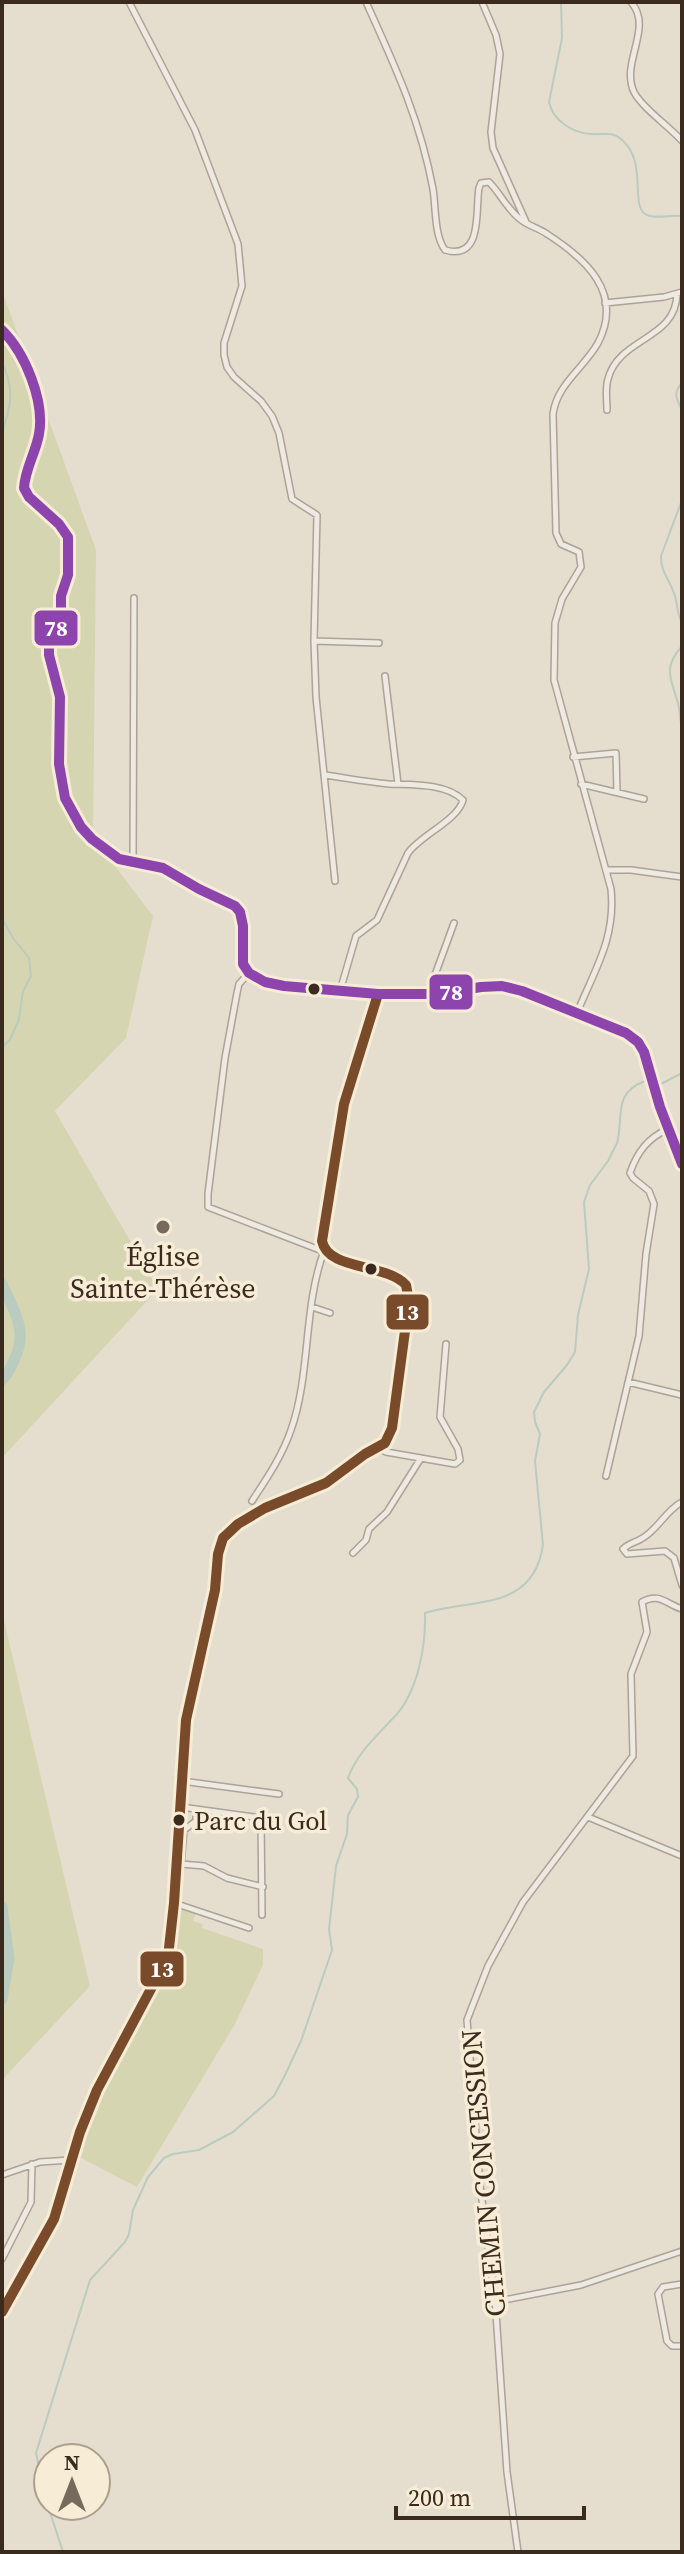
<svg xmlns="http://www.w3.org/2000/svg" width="684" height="2554" viewBox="0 0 684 2554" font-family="'Source Serif 4',serif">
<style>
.green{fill:#d6d5b1}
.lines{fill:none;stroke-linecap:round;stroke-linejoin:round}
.stream{stroke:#bacbc0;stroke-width:2}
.river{stroke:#bacbc0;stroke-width:11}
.minor-casing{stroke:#aba397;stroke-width:8}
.secondary-casing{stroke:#9a9388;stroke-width:11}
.minor{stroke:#eee9e1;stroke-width:5}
.secondary{stroke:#eee9e1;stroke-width:8}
.bus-1-casing{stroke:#f7ecd5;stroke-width:16}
.bus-2-casing{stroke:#f7ecd5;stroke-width:16}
.bus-1{stroke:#7a4b2a;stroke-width:10}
.bus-2{stroke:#8e44ad;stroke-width:10}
.bus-dot{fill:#3b2b1f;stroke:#f7ecd5;stroke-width:3}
.poi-dot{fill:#766a5d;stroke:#f7ecd5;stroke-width:3}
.labels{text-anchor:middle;stroke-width:7;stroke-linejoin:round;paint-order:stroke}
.bus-label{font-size:26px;fill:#3b2b1f;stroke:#f7ecd5;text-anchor:start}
.poi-label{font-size:28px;fill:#3b2b1f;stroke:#f7ecd5}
.street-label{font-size:28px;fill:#3b2b1f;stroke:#f7ecd5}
.line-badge{stroke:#f7ecd5;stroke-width:3}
.badge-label{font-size:22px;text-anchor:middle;font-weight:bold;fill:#fff}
</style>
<rect width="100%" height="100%" fill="#e5decf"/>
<path class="green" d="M2,291L96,550L93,837L153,916L126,1038L55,1111L158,1289L2,1458Z
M2,1612L90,1986L2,2080Z
M177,1908L196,1913L193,1921L203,1924L202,1928L263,1949V1965L235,2024L137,2187L77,2156L88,2119L107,2077L167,1971L172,1947Z"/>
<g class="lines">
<path class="stream" d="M561,2L562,38L549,102C553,121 573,133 591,134C603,135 612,131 621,139C648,161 630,204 645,214C654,220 671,214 682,216
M2,363C14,387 12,406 2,431
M682,383C673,392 676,399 682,410
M682,500L661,556C660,571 671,582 675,596C678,606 677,614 682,623
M682,646C662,669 671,678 678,703C680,711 680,721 682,730
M2,918L13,938L29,958L31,976L23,991L19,1019L10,1040L2,1047
M659,1085L682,1073
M63,2552L46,2500L36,2453L90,2280L125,2242L129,2234L133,2210L148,2177L164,2158L173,2154L199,2150L233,2132L274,2096L285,2075L301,2041L332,1950L329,1929L336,1866L347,1834L348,1815L358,1797L357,1789L348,1778C358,1751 378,1735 397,1714C418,1689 426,1646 425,1613C473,1598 533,1612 543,1545L535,1461L540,1434L535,1422L534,1412L544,1392L567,1365L575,1352L578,1315L589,1269L584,1202L590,1185L608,1161L617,1143C624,1118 612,1093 645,1081L649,1083"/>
<path class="river" d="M2,1284C14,1310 28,1331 15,1358C11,1366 9,1374 2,1380
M2,1907L9,1958L2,1999"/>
<defs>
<path id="minor" d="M129,2L195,130L238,244L242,286L224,343V355L227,367L234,377L261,401L272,416L279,433L292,499L317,515L314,641L316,697L335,881
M366,2C395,66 420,119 433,189C436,207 434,235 445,250C484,261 475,209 479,188L481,183L489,182C500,193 507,209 520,219C528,226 539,228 547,234C586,259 624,293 598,343C584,368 557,384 553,414L556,533L561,544L579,552L581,567L562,599L555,623L554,680L611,889C616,938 595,969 577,1013
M482,2L496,35L500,54L491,132L493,148L526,222
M631,2C654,28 620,62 634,92C642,108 669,126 682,141
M605,303L664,297L682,292
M607,410C607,400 605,388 608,379C619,337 676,340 677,294
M314,641L379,643
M385,676L398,784
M573,757L616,753L617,792
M324,775C346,778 367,782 389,784C412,785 446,783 463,800C458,820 421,835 408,853L377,920L356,936L340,991
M581,784L644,799
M133,862L134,598
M606,870H631L682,877
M249,973L239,984L237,993L225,1058L208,1194V1207L325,1252
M428,994L454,923
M312,1307L330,1313
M628,1382L682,1395
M378,1448L386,1452L455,1464L460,1460L458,1449L440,1417L446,1344
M606,1476L639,1336L646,1254L654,1204L649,1191L633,1178L630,1173C637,1152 648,1138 668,1129
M252,1501C267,1478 282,1456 291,1430C311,1373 303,1308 324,1251
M682,1502C665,1511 658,1530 641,1539C634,1543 629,1543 623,1549L627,1554L665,1551L674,1558L682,1585
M353,1553L366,1540L369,1529L387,1512L421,1458
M182,1781L279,1794
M181,1807L261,1818L262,1915
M196,1809V1821L184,1830L181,1864L204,1866L227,1878L263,1887
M588,1817L682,1856
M174,1903L249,1928
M2,2175L40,2162L70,2160
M2,2259L31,2202L32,2164
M682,2284L663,2287L658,2294L667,2341L672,2346H682
M497,2308L504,2300L581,2285L682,2251
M518,2552L507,2472L495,2299L480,2185L467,2020L488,1966L523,1902L633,1756L631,1674L647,1632L642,1602C659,1592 666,1604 682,1609"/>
<path id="secondary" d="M2,330C25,353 45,401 39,434C36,452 25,469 24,488L29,497L59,524L68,537V575L61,596V615L49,646V655L60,697L59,764L65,798L81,827L92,839L119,859L163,868L199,889L235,906L240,912L243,926V964L249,973L265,982L284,986L378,994H440L481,987L502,986L522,991L626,1033L638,1042L644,1052L660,1107L682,1164
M2,2312L54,2219L80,2132L97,2090L168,1957L174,1903L186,1720L215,1590L218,1554L223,1538L238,1524L265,1508L326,1483L365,1454L385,1443L392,1428L409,1301L406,1285C386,1263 328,1271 322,1241L344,1104L378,994"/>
</defs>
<use href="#minor" class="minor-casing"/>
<use href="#secondary" class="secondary-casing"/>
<use href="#minor" class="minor"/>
<use href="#secondary" class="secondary"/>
<defs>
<path id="bus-1" d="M2,2312L54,2219L80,2132L97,2090L168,1957L174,1903L186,1720L215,1590L218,1554L223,1538L238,1524L265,1508L326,1483L365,1454L385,1443L392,1428L409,1301L406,1285C386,1263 328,1271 322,1241L344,1104L378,994"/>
<path id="bus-2" d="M2,330C25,353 45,401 39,434C36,452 25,469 24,488L29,497L59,524L68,537V575L61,596V615L49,646V655L60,697L59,764L65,798L81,827L92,839L119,859L163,868L199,889L235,906L240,912L243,926V964L249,973L265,982L284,986L378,994H440L481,987L502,986L522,991L626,1033L638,1042L644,1052L660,1107L682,1164"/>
</defs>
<use href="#bus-1" class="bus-1-casing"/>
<use href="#bus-2" class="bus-2-casing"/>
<use href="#bus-1" class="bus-1"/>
<use href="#bus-2" class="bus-2"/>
</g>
<g class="bus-dot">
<circle cx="314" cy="989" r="7"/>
<circle cx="371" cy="1269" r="7"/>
<circle cx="179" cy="1820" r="7"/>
</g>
<circle class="poi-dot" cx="163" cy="1227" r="8"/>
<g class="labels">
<g class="bus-label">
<text x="194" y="1830">Parc du Gol</text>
</g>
<g class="poi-label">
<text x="163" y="1266">Église<tspan x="163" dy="32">Sainte-Thérèse</tspan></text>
</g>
<g class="street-label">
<text transform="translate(483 2173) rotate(-95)" y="10">CHEMIN CONCESSION</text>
</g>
</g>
<g class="line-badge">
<rect x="33" y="609" width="46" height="38" rx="8" fill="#8e44ad"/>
<rect x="428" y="973" width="46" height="38" rx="8" fill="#8e44ad"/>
<rect x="385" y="1293" width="45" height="38" rx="8" fill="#7a4b2a"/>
<rect x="139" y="1950" width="46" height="38" rx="8" fill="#7a4b2a"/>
</g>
<g class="badge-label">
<text x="56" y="636">78</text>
<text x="451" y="1000">78</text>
<text x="407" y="1320">13</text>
<text x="162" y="1977">13</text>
</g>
<rect width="684" height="2554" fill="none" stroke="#3b2b1f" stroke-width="8"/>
<g transform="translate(72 2482)"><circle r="38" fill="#f7ecd5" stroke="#ac9f8c" stroke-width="2"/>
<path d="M0-6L14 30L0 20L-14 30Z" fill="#766a5d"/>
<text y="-12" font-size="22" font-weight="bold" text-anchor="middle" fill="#3b2b1f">N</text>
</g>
<path d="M396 2506v12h188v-12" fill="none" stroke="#3b2b1f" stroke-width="4"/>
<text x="408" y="2506" font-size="24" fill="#3b2b1f" stroke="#f7ecd5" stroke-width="6" paint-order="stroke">200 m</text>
</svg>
